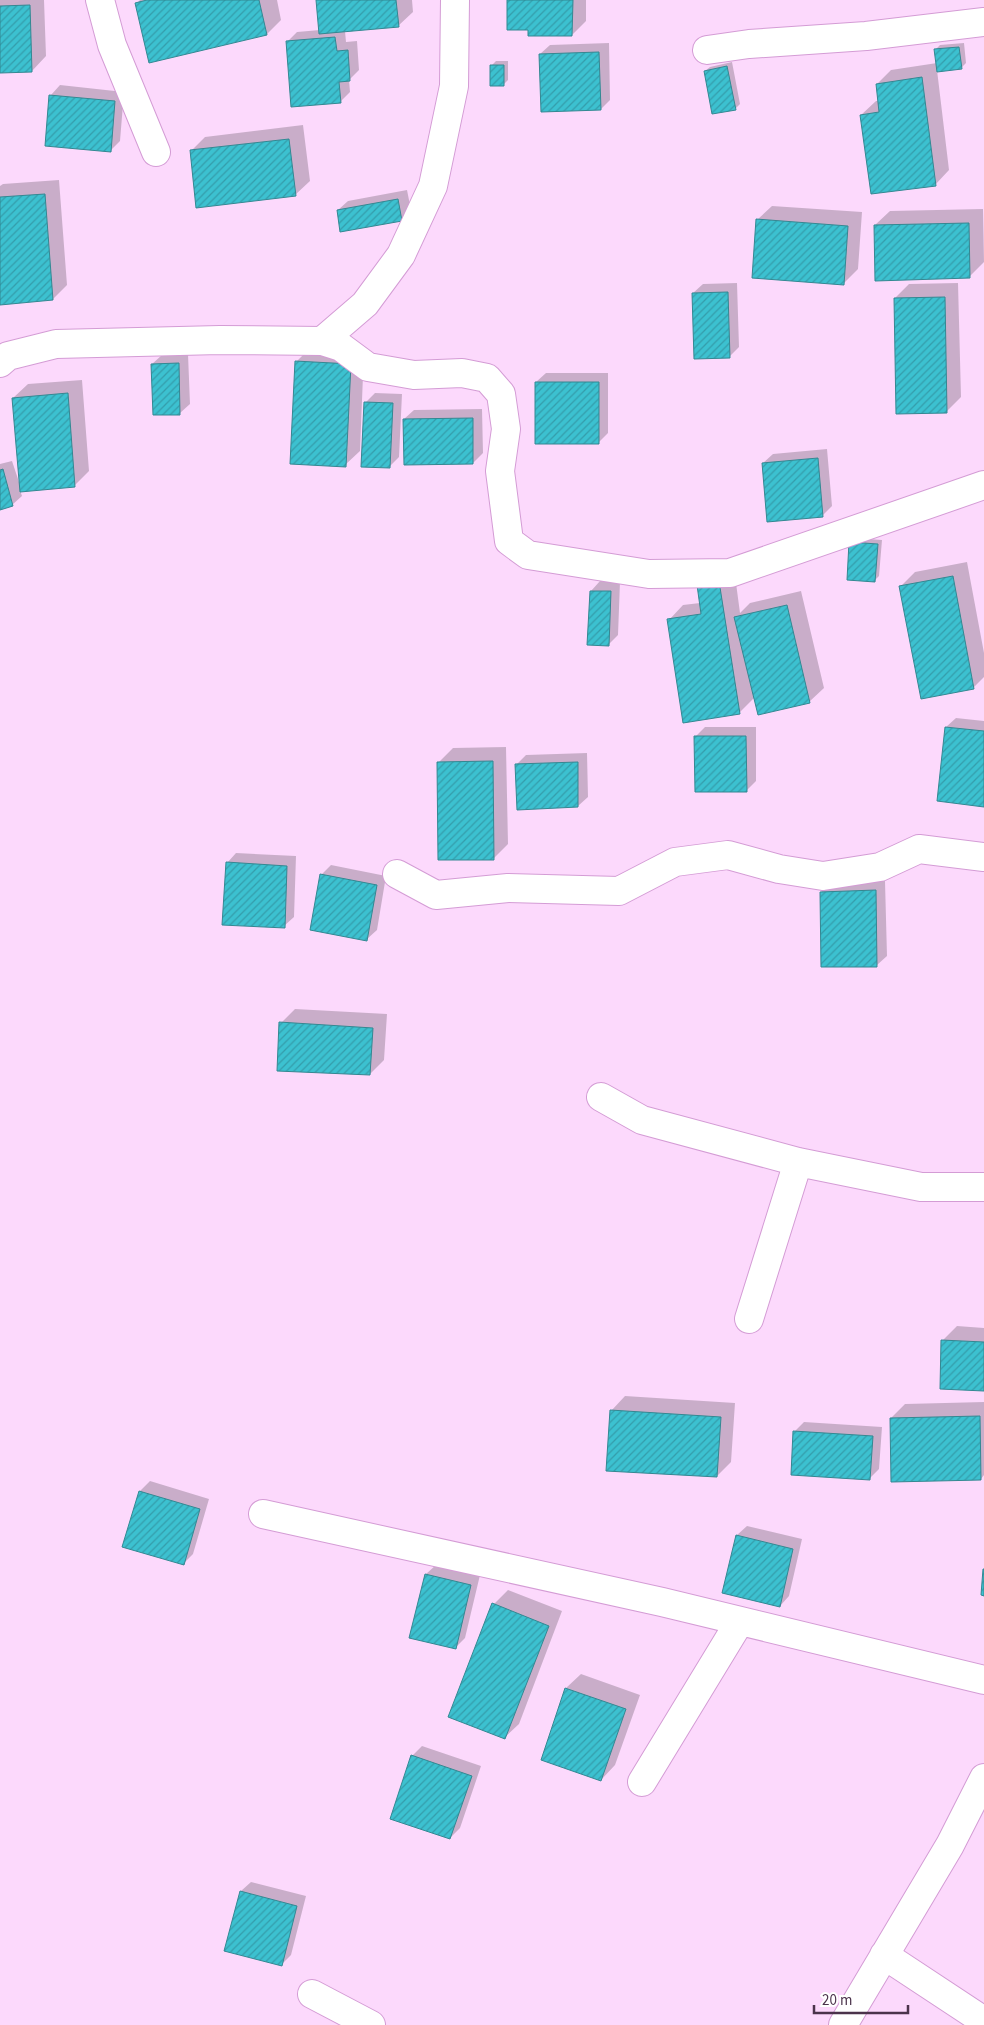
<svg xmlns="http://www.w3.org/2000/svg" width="984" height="2025" viewBox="0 0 984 2025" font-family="'Source Sans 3',sans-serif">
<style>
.shadow{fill:#0003}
.building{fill:url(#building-hatch);stroke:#338892}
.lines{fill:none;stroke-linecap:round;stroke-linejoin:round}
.minor-casing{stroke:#d49cd5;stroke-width:30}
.minor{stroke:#fff;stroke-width:28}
</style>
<defs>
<pattern id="building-hatch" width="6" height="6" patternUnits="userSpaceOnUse" patternTransform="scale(1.25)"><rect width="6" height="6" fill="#3cc1d0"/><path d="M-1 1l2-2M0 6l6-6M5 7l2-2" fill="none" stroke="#349dab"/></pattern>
</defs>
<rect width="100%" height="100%" fill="#fcd9fc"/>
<path class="shadow" d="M0,0H44L46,56L32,71L0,72Z
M140,0H277L281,20L267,34L150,61L137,3Z
M317,0H412L413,12L398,26L345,31L346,42L357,41L359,70L349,80L350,92L340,102L287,42L297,32L320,30Z
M509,0H586V21L572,35L529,29Z
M609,43L610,100L601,109L540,54L550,45Z
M964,43L966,63L961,68L937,70L949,170L935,185L861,115L876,101H879L877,84L891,70L937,63L935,50L940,45Z
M496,61H508V80L503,85L491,66Z
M732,62L740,104L735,109L705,71L710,67Z
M60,85L124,92L120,141L110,151L51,95Z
M303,125L310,181L295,195L191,151L205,137Z
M59,180L67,285L53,299L0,303V186L3,184Z
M407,190L411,210L401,220L338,210L348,201Z
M772,206L862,212L858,269L844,283L757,220Z
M983,209L984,262L969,277L875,225L890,211Z
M737,283L739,347L729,357L693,293L703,284Z
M958,283L961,397L946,412L895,298L909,284Z
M311,347L364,350L360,451L345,465L296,362Z
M188,354L190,404L180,413L152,364L162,355Z
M546,373H608V433L598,443L536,382Z
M82,380L89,471L74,486L20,490L22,496L12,505L0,508V464L12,461L20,485L13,398L28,384Z
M375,393L402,394L399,457L389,467L366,402Z
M482,409L483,453L473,463L404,419L414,410Z
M827,449L832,506L822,516L763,463L773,454Z
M855,538L882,540L879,576L875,580Z
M967,562L984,653V677L973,688L900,587L915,572Z
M734,568L740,613L750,603L801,591L824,688L809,702L755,697L739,713L669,620L683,605L700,603Z
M600,581L620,582L618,635L608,645L591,591Z
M956,718L984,721V805L946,727Z
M705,727H756V781L746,791L695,737Z
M506,747L508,844L493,859L438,763L453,748Z
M587,753L588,797L578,806L517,764L526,755Z
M236,853L296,856L294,917L284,926L227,863Z
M331,865L386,876L377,930L367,939L321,875Z
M885,881L887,956L877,965L821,892L831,882Z
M295,1009L387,1014L384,1060L370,1074L281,1023Z
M957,1326L984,1328V1390L942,1341Z
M625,1396L735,1403L731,1462L717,1476L611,1411Z
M984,1402V1475L981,1479L891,1418L905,1404Z
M804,1422L882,1427L879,1469L869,1479L795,1431Z
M150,1481L209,1499L193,1554L183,1564L124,1546L140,1491Z
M747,1526L802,1539L789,1596L780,1606L724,1592L737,1535Z
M436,1565L480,1575L465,1638L455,1648L426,1574Z
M508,1590L562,1611L519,1724L504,1738L494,1604Z
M581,1674L640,1695L615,1765L601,1780L542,1759L566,1688Z
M422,1746L481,1766L460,1828L450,1838L412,1756Z
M251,1882L306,1896L291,1955L281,1965L241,1891Z"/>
<path class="building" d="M147,0H259L267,35L149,63L135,3Z
M316,0H396L399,27L319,34Z
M507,0H573L572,36H528V30H507Z
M30,5L32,72L0,73V6Z
M335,37L337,51L348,50L350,81L339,82L341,103L291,107L286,41Z
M959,47L962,69L937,72L934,49Z
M599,52L601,110L541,112L539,54Z
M490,65H504V86H490Z
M727,66L736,110L712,114L704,71Z
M922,77L936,186L871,194L860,115L879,112L876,84Z
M49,95L115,101L111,152L45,146Z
M289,139L296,196L196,208L190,150Z
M45,194L53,300L0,305V197Z
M398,199L402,221L340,232L337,210Z
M756,219L848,226L844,285L752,278Z
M969,223L970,278L875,281L874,225Z
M728,292L730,358L694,359L692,293Z
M945,297L947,413L896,414L894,298Z
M295,361L351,364L346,467L290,464Z
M179,363L180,415H153L151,364Z
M535,382H599V444H535Z
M68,393L75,487L20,492L12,398Z
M364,402L393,403L390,468L361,467Z
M473,418V464L404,465L403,419Z
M818,458L823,517L767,522L762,463Z
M3,469L13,506L0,510V470Z
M849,542L878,544L875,582L847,580Z
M953,576L974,689L921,699L899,586Z
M719,581L740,714L683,723L667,619L701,614L697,585Z
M590,591H611L609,646L587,645Z
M787,605L810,703L758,715L734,617Z
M945,727L984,731V807L937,801Z
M694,736H746L747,792H695Z
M493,761L494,860H438L437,762Z
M578,762V807L517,810L515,764Z
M226,862L287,866L285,928L222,925Z
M320,874L377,885L367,941L310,930Z
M876,890L877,967H821L820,892Z
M279,1022L373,1028L370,1075L277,1071Z
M941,1340L984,1342V1391L940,1389Z
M610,1410L721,1417L717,1477L606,1471Z
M980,1416L981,1480L891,1482L890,1418Z
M793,1431L873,1436L870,1480L791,1475Z
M139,1491L200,1509L184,1565L122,1547Z
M736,1535L793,1549L780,1607L722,1593Z
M983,1569H984V1596L981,1595Z
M425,1574L471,1585L456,1649L409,1638Z
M492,1603L549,1626L505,1739L448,1717Z
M565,1688L626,1709L601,1781L541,1760Z
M411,1755L472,1776L450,1839L390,1819Z
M240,1891L297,1906L282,1966L224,1951Z"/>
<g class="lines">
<defs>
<path id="minor" d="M100,0L112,45L156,152
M707,50L749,44L866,36L984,22
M322,341L365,304L401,255L433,186L454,86L455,0
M0,363L8,356L56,344L220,340L322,341L341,347L368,367L414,375L462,373L487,378L501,394L506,429L500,471L509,541L528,555L649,574L730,573L984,485
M397,874L436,895L508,888L619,891L675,862L728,855L779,869L823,876L880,867L919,849L984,857
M601,1097L642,1120L798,1162L921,1187H984
M749,1319L798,1162
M263,1514L662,1602L984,1680
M642,1782L740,1621
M884,1955L984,2021
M312,1994L371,2025
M843,2025L950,1845L984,1778"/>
</defs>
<use href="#minor" class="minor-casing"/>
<use href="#minor" class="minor"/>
</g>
<path d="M814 2005v8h94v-8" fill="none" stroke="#4b334b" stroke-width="2.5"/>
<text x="822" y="2005" font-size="15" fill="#4b334b" stroke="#ffffff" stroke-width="4" paint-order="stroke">20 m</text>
</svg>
